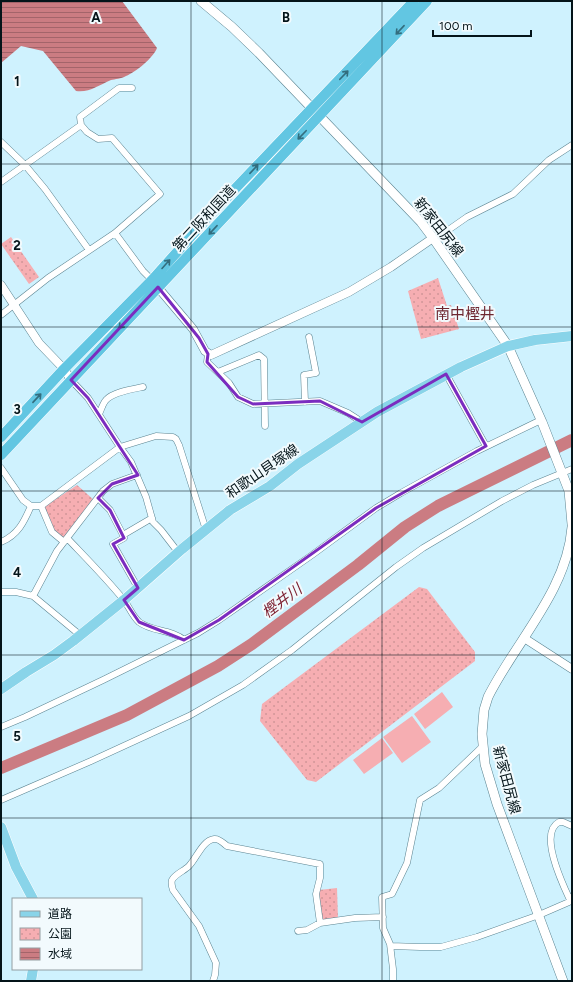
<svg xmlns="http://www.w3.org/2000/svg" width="573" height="982" viewBox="0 0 573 982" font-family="Figtree,'Noto Sans JP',sans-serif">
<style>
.grass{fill:#f6aeb2}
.park{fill:url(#park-dots)}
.water{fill:url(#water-rules)}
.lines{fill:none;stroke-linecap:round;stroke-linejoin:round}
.river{stroke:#cb7c82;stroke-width:12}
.minor-casing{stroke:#5b8491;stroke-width:7}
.tertiary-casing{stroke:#5b8491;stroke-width:9}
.secondary-casing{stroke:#5b8491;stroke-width:10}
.primary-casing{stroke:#fff;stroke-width:11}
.trunk-casing{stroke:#fff;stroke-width:11}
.minor{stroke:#fff;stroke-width:6}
.tertiary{stroke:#fff;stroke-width:8}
.secondary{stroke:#fff;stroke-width:9}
.primary{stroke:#89d4e9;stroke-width:10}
.trunk{stroke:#62c6e2;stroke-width:10}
.oneway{stroke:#336d7e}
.marked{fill:none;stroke:#7b2cbf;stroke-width:3;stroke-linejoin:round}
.grid{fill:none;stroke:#041419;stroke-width:1;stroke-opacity:0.55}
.labels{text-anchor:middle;stroke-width:4;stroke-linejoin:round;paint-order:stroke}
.street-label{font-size:14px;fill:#041419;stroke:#f2fafd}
.neighbourhood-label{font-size:15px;fill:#6e2730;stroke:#f2fafd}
.water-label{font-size:15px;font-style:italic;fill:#7b1c2d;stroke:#f2fafd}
.grid-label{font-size:13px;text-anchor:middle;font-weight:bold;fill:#041419;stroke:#f2fafd;stroke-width:4;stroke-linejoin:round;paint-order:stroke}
</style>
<defs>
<pattern id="park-dots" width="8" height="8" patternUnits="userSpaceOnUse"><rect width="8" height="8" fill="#f6aeb2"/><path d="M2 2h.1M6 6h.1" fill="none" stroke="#d19598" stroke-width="1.8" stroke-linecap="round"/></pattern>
<pattern id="water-rules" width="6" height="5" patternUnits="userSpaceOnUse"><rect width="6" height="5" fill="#cb7c82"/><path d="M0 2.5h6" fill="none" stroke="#a3646a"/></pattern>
</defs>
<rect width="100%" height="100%" fill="#cff2fe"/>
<path class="grass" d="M442,692L453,707L425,729L414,714Z
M412,716L431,742L402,763L383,737Z
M382,738L393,753L364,774L353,760Z"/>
<path class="park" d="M11,237L39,277L29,284L1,244Z
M438,278L447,306L451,305L459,329L421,339L408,291Z
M77,485L94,500L64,539L53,530L44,507Z
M419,587L427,589L475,652V661L316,782L307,780L260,721L262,704Z
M337,888L338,919L321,920L319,890Z"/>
<path class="water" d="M1,1H122L157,48C153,58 136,72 126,76C121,79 115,79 111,80C99,85 89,93 76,91L43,51L21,46L1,63Z"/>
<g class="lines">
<path class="river" d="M1,768L127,715L218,666L252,644L358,565L405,527L438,506L572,440"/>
<defs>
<path id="minor" d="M1,142L25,165L45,189L89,250
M1,182L81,125
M115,233L143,271L152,280
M434,240L467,217L513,194L549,160L572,145
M1,315L48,278L115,233L160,194L112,138L98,139L87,132L81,125L80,117L119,88H132
M208,354L207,362L229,383L238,397L253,404L320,401L348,413L362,422
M218,372L259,355L264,359L265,426
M446,374L486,446
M71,380L88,398L120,447L131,462L146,497L153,522L161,530L178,552
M305,402L304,375L316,373L309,337
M99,414C101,410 103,403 106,400C113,392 133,389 143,387
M1,468L23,500L31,506H41L120,447L156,436L173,437L176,439L179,445L206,530
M98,498L110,510L123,535L124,538L113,544L138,588
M41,506L52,532L64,542
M123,535L152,518
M67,538C86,558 106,578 123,599C129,606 132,616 139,622C152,632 171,629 184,640
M1,542C18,535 24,522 31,506
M1,592H16L33,596L80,635
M33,596L57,551L103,491L112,484L137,475
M1,727L25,717L103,680L198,633L219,620L312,555L376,508L401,493L477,451L541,420
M1,800L91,761L189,716L243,685L292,650L396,567L423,548L502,501L533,485L572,469
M570,900C563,885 538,833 559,822H563L572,826
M298,931L307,930L320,923L355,918L383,917
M391,946L420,947H441L477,937L539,915L569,902L572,897
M213,981L215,975L216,963L199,926L173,890C172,887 171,883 172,880C175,874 184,871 189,866C196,859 203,840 214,839C219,838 223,843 227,846L320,864V878L316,894L320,923
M393,981V969L390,944L383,928L382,897L392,894L394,890L407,863L420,800L439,788L482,747"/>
<path id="tertiary" d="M155,284L193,329L205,351L211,355L349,292L391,267L433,238
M1,285L39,343L64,369L71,380
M524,638L572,669"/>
<path id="secondary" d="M201,1L232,27L259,53L421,222L433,238L508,346L542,422L569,491L572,524
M563,981L497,804L485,764L482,734L484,710L488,697C516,641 567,591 572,527"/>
<path id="primary" d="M1,689L26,672L54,655L73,641L124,600L182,549L230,510L270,486L298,464L377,412L461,367L508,346L535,340L572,336
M1,827L16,867L33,899
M31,981L33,969"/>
<path id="trunk" d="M1,437L64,369L152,280L212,213L414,1
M1,455L427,1"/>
</defs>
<use href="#minor" class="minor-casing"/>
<use href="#tertiary" class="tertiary-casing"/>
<use href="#secondary" class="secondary-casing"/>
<use href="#primary" class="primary-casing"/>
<use href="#trunk" class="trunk-casing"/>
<use href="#minor" class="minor"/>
<use href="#tertiary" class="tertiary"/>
<use href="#secondary" class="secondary"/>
<use href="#primary" class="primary"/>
<use href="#trunk" class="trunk"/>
</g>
<defs><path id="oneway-shaft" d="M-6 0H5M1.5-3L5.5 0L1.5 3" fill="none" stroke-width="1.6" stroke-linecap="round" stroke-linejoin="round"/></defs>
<g class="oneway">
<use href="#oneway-shaft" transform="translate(400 30) rotate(133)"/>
<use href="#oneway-shaft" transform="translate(344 75) rotate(-46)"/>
<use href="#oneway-shaft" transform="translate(302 135) rotate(134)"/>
<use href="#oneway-shaft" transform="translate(254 169) rotate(-47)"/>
<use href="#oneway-shaft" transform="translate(213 230) rotate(133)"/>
<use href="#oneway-shaft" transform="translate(166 264) rotate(-48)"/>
<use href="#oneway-shaft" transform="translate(123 324) rotate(133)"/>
<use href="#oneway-shaft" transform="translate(37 398) rotate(-47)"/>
</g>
<path class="marked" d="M158,287L199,338L208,354L207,362L238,397L253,404L320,401L362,422L446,374L486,446L376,508L219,620L184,640L139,622L124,600L138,588L113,544L124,538L110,510L98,498L112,484L138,475L88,398L71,380Z"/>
<path class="grid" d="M191,1V981M382,1V981M1,164H572M1,327H572M1,491H572M1,655H572M1,818H572"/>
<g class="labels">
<g class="street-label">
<text transform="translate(204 218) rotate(-47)" y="5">第二阪和国道</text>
<text transform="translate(439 227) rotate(52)" y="5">新家田尻線</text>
<text transform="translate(262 471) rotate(-34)" y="5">和歌山貝塚線</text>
<text transform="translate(507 780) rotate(75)" y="5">新家田尻線</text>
</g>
<g class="neighbourhood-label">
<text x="465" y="319">南中樫井</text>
</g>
<g class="water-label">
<text transform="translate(282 601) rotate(-37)" y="5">樫井川</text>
</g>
</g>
<g class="grid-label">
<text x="96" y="22">A</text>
<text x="286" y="22">B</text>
<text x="17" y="86">1</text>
<text x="17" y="250">2</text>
<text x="17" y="414">3</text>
<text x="17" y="577">4</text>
<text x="17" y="741">5</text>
</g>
<rect width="573" height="982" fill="none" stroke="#041419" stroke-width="4"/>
<rect x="12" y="898" width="130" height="72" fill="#f2fafd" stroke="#939ea2"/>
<rect x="20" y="911" width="20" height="6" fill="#89d4e9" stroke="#939ea2"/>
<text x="48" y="918" font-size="12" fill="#041419">道路</text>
<rect x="20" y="928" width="20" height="12" fill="url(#park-dots)" stroke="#939ea2"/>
<text x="48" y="938" font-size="12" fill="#041419">公園</text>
<rect x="20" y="948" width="20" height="12" fill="url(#water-rules)" stroke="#939ea2"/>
<text x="48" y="958" font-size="12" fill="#041419">水域</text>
<path d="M433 30v6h98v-6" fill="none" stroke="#041419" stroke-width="2"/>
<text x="439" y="30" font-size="12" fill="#041419" stroke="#f2fafd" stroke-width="3" paint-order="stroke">100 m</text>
</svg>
